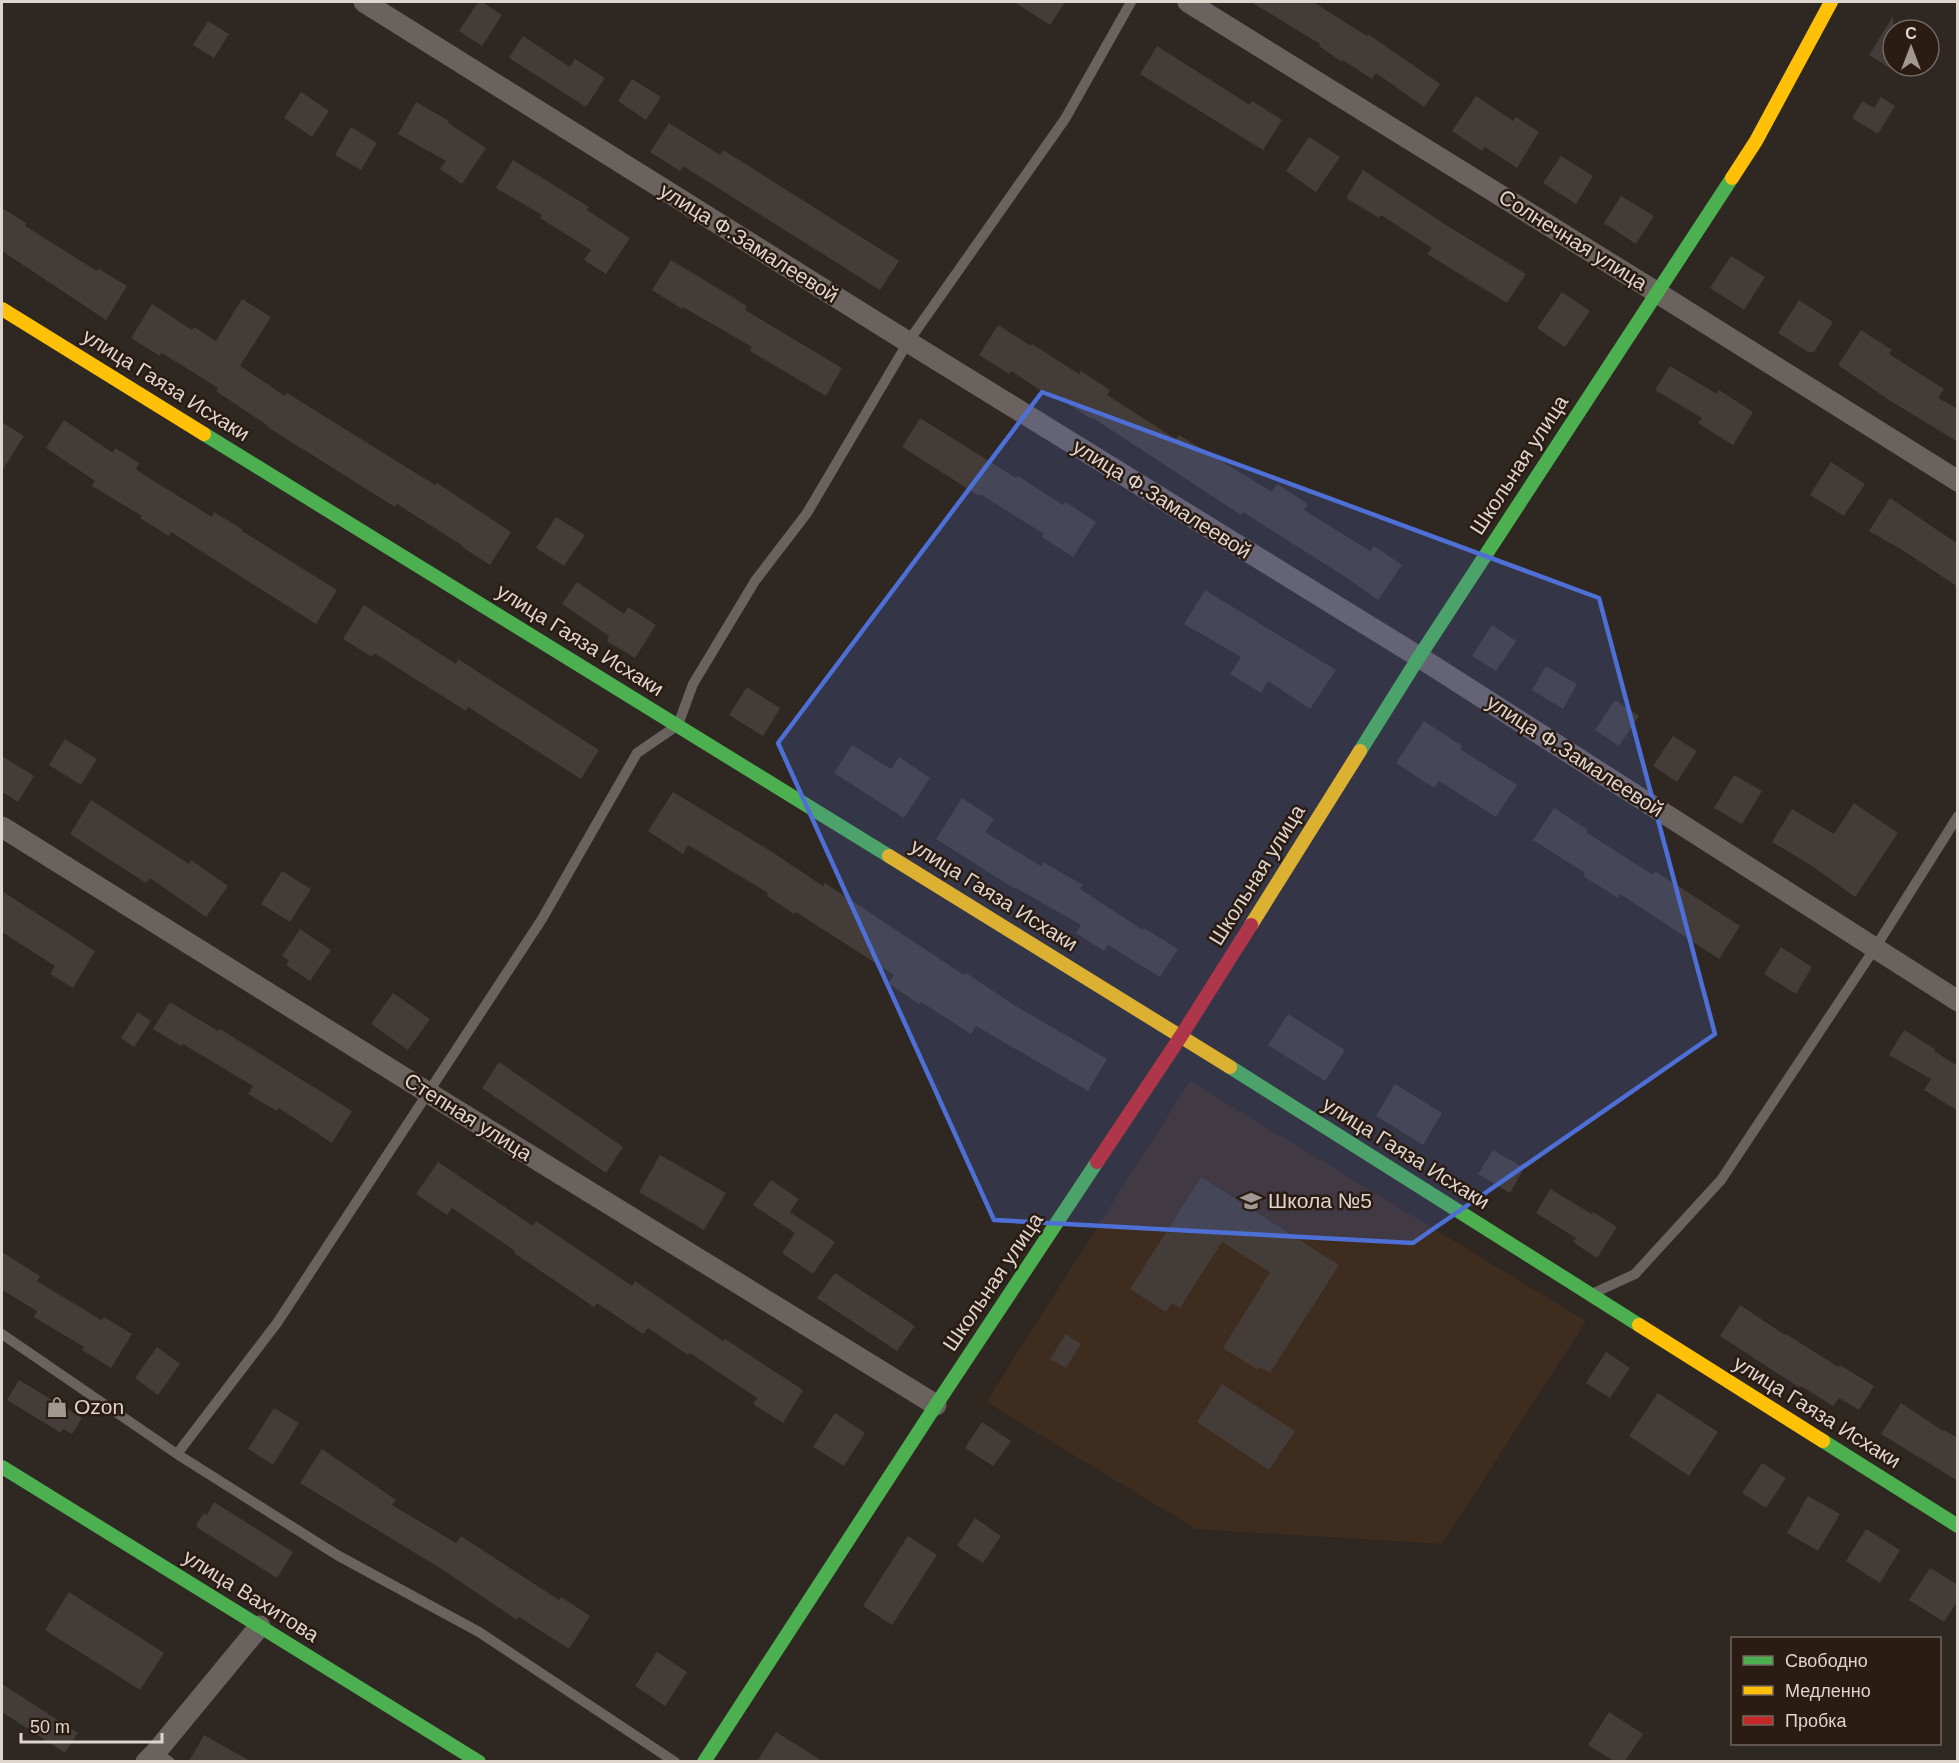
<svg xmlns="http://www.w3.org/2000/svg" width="1959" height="1763" viewBox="0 0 1959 1763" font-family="Helvetica,sans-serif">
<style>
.built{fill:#3e2c1f}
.building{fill:#433c39}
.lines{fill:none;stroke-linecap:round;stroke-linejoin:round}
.lane{stroke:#69625e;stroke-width:10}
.street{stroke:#69625e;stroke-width:21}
.fast{stroke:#4caf50;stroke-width:14}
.slow{stroke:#ffc107;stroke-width:14}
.jam{stroke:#c62828;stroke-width:14}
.marked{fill:#4e70d6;fill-opacity:0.2;stroke:#4e70d6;stroke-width:4.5;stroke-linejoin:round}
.labels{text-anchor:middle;stroke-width:5;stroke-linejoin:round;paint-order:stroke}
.street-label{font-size:21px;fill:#dfd5cf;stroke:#2a1c12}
.poi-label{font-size:21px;fill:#dfd5cf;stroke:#2a1c12;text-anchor:start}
</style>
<rect width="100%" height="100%" fill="#2e2722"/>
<path class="built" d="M1190,1081L1586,1321L1442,1544L1196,1529L986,1402Z"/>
<path class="building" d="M478,2H482L502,15L482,46L459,31Z
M1014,2H1065L1050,25Z
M1251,2H1313L1367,36L1368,34L1440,84L1424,107L1376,73L1372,79L1343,60L1342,62L1319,46L1320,44Z
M1893,16V70L1869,55Z
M208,21L229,34L214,58L193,45Z
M523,36L570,67L575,59L605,78L586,107L509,58Z
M1157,46L1250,105L1252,101L1282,120L1263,150L1140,74Z
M632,79L661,97L646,120L618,101Z
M301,92L329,111L312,137L284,118Z
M1476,96L1513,121L1516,117L1539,132L1517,168L1485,147L1482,151L1452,131Z
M1881,97L1895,106L1878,134L1852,118L1862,101L1874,108Z
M416,102L449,121L448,123L486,148L462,184L440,169L446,161L398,134Z
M669,123L720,155L723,150L899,261L880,290L683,166L680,171L650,152Z
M351,127L377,143L361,170L335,155Z
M1309,137L1340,157L1316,192L1286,171Z
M1561,156L1593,176L1576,204L1543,183Z
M513,160L589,207L587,210L630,238L606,274L584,260L591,250L540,218L542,215L496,188Z
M1363,170L1446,225L1526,274L1507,303L1427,254L1432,248L1381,215L1379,218L1346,198Z
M1621,196L1654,216L1636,244L1604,223Z
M2,208L26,223L25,226L97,271L99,269L127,286L106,320L2,251Z
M1731,256L1765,277L1744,310L1710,288Z
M671,260L747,306L745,310L842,368L826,396L750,351L752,347L683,307L682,309L652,290Z
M1562,292L1590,311L1565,347L1537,328Z
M242,299L271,317L240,366L285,396L287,393L435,485L437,483L511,532L490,565L462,547L463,546L397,504L395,507L266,426L267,425L216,391L218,388L162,353L160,356L131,338L152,304L192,330L194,327L216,341Z
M1799,300L1833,322L1814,352H1808L1778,333Z
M998,325L1031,346L1032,344L1079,374L1081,371L1110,390L1107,395L1176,439L1179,435L1272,492L1277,484L1308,504L1304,510L1370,551L1374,546L1402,565L1378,600L1350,580L1243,512L1241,515L1093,418L1092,419L1045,390L1043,392L1011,371L1009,374L979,355Z
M1861,330L1892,350L1889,354L1944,389L1938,398L1958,409V442L1889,400L1838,365Z
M1670,366L1717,394L1719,390L1753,412L1733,445L1698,423L1702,418L1655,390Z
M920,418L1016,478L1018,476L1063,505L1066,502L1096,522L1073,557L1042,537L1044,534L980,494L979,496L902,447Z
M64,420L113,453L115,448L139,463L136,469L141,473L212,517L214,512L243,530L242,531L337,590L316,624L171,532L169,536L140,518L142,516L92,486L95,481L46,448Z
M2,422L24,436L2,471Z
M1831,462L1865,484L1844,516L1810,495Z
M1890,498L1958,544V587L1904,551L1869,531Z
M556,517L585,535L564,566L536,548Z
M577,582L624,614L628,607L656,625L635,658L607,641L609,636L562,604Z
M1205,590L1336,670L1310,709L1268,681L1261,693L1230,674L1241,657L1184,624Z
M364,605L456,664L458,659L599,750L581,779L468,707L466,711L374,653L372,657L343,639Z
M1492,625L1516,641L1496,671L1472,656Z
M1546,666L1577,684L1563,709L1532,690Z
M747,687L780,708L763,736L729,715Z
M1615,700L1639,716L1619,746L1595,730Z
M1424,721L1462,746L1460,749L1517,785L1496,817L1439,781L1434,788L1396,763Z
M1673,736L1697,751L1677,782L1653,766Z
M65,739L97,759L81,785L49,765Z
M852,745L891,769L899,757L930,778L904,818L834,773Z
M2,756L34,776L18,802L2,792Z
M1734,775L1762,791L1742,824L1714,808Z
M673,792L769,850L823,886L825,883L964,975L966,973L1014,1005L1107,1059L1088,1091L976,1026L971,1034L921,1002L919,1004L888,983L894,975L796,912L794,914L767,896L768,893L688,845L683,854L648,831Z
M962,798L994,819L985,832L1041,866L1043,862L1083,885L1080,889L1143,930L1144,928L1178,949L1160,977L1108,945L1104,951L1076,933L1081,925L1016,888L1015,889L936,839Z
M91,800L189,864L191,860L228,886L206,917L150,878L146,883L70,834Z
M1854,803L1898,833L1855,897L1812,866L1772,842L1792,809L1834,834Z
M1554,808L1588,830L1586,832L1653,875L1655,871L1740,926L1719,959L1620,894L1618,898L1583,876L1585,873L1533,840Z
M282,871L311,889L290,922L261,904Z
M2,891L95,951L73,988L50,974L55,966L2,932Z
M300,929L331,950L310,981L286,965L289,961L282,956Z
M1781,947L1812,967L1796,994L1764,974Z
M393,993L430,1019L408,1050L371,1024Z
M170,1002L218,1031L220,1029L352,1111L332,1143L279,1108L277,1111L248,1094L253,1086L183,1044L181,1046L153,1029Z
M138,1012L151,1021L134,1047L121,1038Z
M1288,1014L1345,1050L1325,1081L1268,1045Z
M1904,1030L1935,1049L1934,1051L1958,1066V1111L1924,1090L1931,1079L1889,1055Z
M499,1062L623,1147L606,1173L482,1088Z
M1395,1084L1442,1113L1423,1145L1376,1116Z
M1493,1150L1524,1168L1510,1193L1478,1174Z
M660,1155L726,1193L704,1230L639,1192Z
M438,1162L533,1226L536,1221L632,1286L635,1281L723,1341L725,1339L803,1390L783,1423L753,1404L757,1398L690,1353L688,1355L648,1328L643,1334L597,1303L594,1307L514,1253L515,1251L452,1208L447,1215L416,1194Z
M1201,1177L1339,1265L1270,1373L1260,1367L1258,1370L1223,1348L1270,1272L1222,1242L1180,1308L1172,1303L1166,1312L1130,1289Z
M771,1180L799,1199L790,1212L835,1242L813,1274L782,1253L795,1233L753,1205Z
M1550,1189L1592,1214L1593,1212L1617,1227L1597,1258L1573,1242L1576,1238L1536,1213Z
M2,1252L40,1276L37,1281L101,1320L104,1317L132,1334L111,1368L82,1350L84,1347L34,1317L37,1311L2,1290Z
M835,1273L915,1326L897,1351L817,1298Z
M1740,1305L1785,1335L1786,1334L1838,1367L1840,1365L1874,1386L1859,1410L1839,1398L1833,1406L1801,1386L1800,1388L1720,1336Z
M1066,1334L1081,1344L1066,1368L1050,1359Z
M157,1347L180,1364L158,1395L135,1378Z
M1606,1352L1630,1368L1610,1398L1586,1383Z
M19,1380L82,1418L72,1434L63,1429L61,1433L7,1400Z
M1222,1384L1295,1431L1269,1470L1197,1422Z
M1658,1393L1718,1432L1689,1476L1629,1436Z
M1901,1403L1943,1431L1944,1430L1958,1438V1481L1881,1434Z
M274,1408L299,1423L273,1465L248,1449Z
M835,1413L865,1433L844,1466L813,1447Z
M982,1422L1011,1441L993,1466L965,1448Z
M322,1449L396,1500L392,1505L456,1543L461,1536L559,1600L561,1597L590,1616L569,1649L519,1617L517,1620L440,1568L300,1483Z
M1762,1463L1786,1478L1766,1508L1742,1493Z
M1808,1496L1840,1514L1818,1551L1787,1533Z
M214,1502L293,1552L277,1578L198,1528L196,1525L204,1513L207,1515Z
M975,1518L1001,1536L983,1563L957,1546Z
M1866,1529L1900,1550L1880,1583L1846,1561Z
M908,1536L937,1555L892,1625L863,1606Z
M1930,1568L1958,1585V1600L1944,1622L1909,1600Z
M69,1592L164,1653L140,1690L45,1630Z
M657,1652L687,1672L665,1706L635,1686Z
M2,1684L78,1733L65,1753L2,1712Z
M1609,1712L1643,1734L1625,1761H1614L1588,1745Z
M776,1732L822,1761H757Z
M204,1735L250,1761H189Z"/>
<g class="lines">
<path class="lane" d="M1596,1292L1635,1274L1721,1180L1875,948L1958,816
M2,1334L177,1454L337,1555L479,1632L675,1762
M177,1454L277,1323L542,919L637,753L678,725L693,684L755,581L807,513L908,342L1065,119L1131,2
M156,1752L170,1762"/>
<path class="street" d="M364,2L908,342L1419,657L1958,1001
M1188,2L1656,292L1958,481
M2,827L427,1092L936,1405
M146,1762L156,1752L260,1626"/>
<path class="fast" d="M204,434L889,856
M1360,751L1419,657L1732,178
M1230,1067L1639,1325
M1823,1441L1958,1526
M2,1467L479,1762
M704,1762L936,1405L1097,1162"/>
<path class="slow" d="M1732,178L1756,141L1831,2
M2,309L204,434
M889,856L1230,1067
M1251,925L1360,751
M1639,1325L1823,1441"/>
<path class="jam" d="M1097,1162L1181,1036L1251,925"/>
</g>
<path class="marked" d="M1042,392L1599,598L1715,1034L1413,1243L994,1220L778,743Z"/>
<defs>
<symbol id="school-bare" viewBox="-9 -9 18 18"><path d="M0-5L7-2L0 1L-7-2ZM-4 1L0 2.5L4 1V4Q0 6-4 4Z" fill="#a19892" stroke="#2a1c12" stroke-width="2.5" paint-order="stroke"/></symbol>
<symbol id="shop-bare" viewBox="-9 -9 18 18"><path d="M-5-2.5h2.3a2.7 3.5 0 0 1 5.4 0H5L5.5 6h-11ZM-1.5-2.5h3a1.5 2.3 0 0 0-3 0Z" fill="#a19892" stroke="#2a1c12" stroke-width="2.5" paint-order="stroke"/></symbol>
</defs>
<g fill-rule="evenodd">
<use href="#school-bare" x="1236" y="1186" width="30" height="30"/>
<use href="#shop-bare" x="42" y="1392" width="30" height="30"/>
</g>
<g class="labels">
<g class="street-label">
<text transform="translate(1573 240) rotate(32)" y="7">Солнечная улица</text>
<text transform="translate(749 243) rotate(32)" y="7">улица Ф.Замалеевой</text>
<text transform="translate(166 385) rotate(32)" y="7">улица Гаяза Исхаки</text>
<text transform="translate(1519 465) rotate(-57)" y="7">Школьная улица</text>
<text transform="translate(1162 499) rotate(32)" y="7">улица Ф.Замалеевой</text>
<text transform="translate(580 640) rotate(32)" y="7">улица Гаяза Исхаки</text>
<text transform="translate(1575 756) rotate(33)" y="7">улица Ф.Замалеевой</text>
<text transform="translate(1257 875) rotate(-58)" y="7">Школьная улица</text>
<text transform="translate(994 895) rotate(32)" y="7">улица Гаяза Исхаки</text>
<text transform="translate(468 1117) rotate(32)" y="7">Степная улица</text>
<text transform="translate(1406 1153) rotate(32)" y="7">улица Гаяза Исхаки</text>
<text transform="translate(993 1282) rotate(-56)" y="7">Школьная улица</text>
<text transform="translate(1817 1412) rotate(32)" y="7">улица Гаяза Исхаки</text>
<text transform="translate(251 1596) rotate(32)" y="7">улица Вахитова</text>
</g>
<g class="poi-label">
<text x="1268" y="1208">Школа №5</text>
<text x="74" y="1414">Ozon</text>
</g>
</g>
<rect width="1959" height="1763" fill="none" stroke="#dfd5cf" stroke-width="6"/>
<rect x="1731" y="1637" width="210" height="108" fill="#2a1c12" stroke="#72665e" stroke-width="1.5"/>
<rect x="1743" y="1656" width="30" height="9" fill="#4caf50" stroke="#72665e" stroke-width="1.5"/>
<text x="1785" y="1667" font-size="18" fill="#dfd5cf">Свободно</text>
<rect x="1743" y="1686" width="30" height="9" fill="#ffc107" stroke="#72665e" stroke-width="1.5"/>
<text x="1785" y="1697" font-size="18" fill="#dfd5cf">Медленно</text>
<rect x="1743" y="1716" width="30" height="9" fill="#c62828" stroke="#72665e" stroke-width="1.5"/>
<text x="1785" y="1727" font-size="18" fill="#dfd5cf">Пробка</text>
<g transform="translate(1911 48)"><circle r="28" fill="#2a1c12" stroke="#72665e" stroke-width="1.5"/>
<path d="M0-4.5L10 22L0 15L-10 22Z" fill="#a19892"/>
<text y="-9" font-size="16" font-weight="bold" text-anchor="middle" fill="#dfd5cf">С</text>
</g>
<path d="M21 1733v9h141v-9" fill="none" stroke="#dfd5cf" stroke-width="3"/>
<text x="30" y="1733" font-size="18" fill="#dfd5cf" stroke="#2a1c12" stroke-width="4.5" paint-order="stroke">50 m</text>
</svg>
